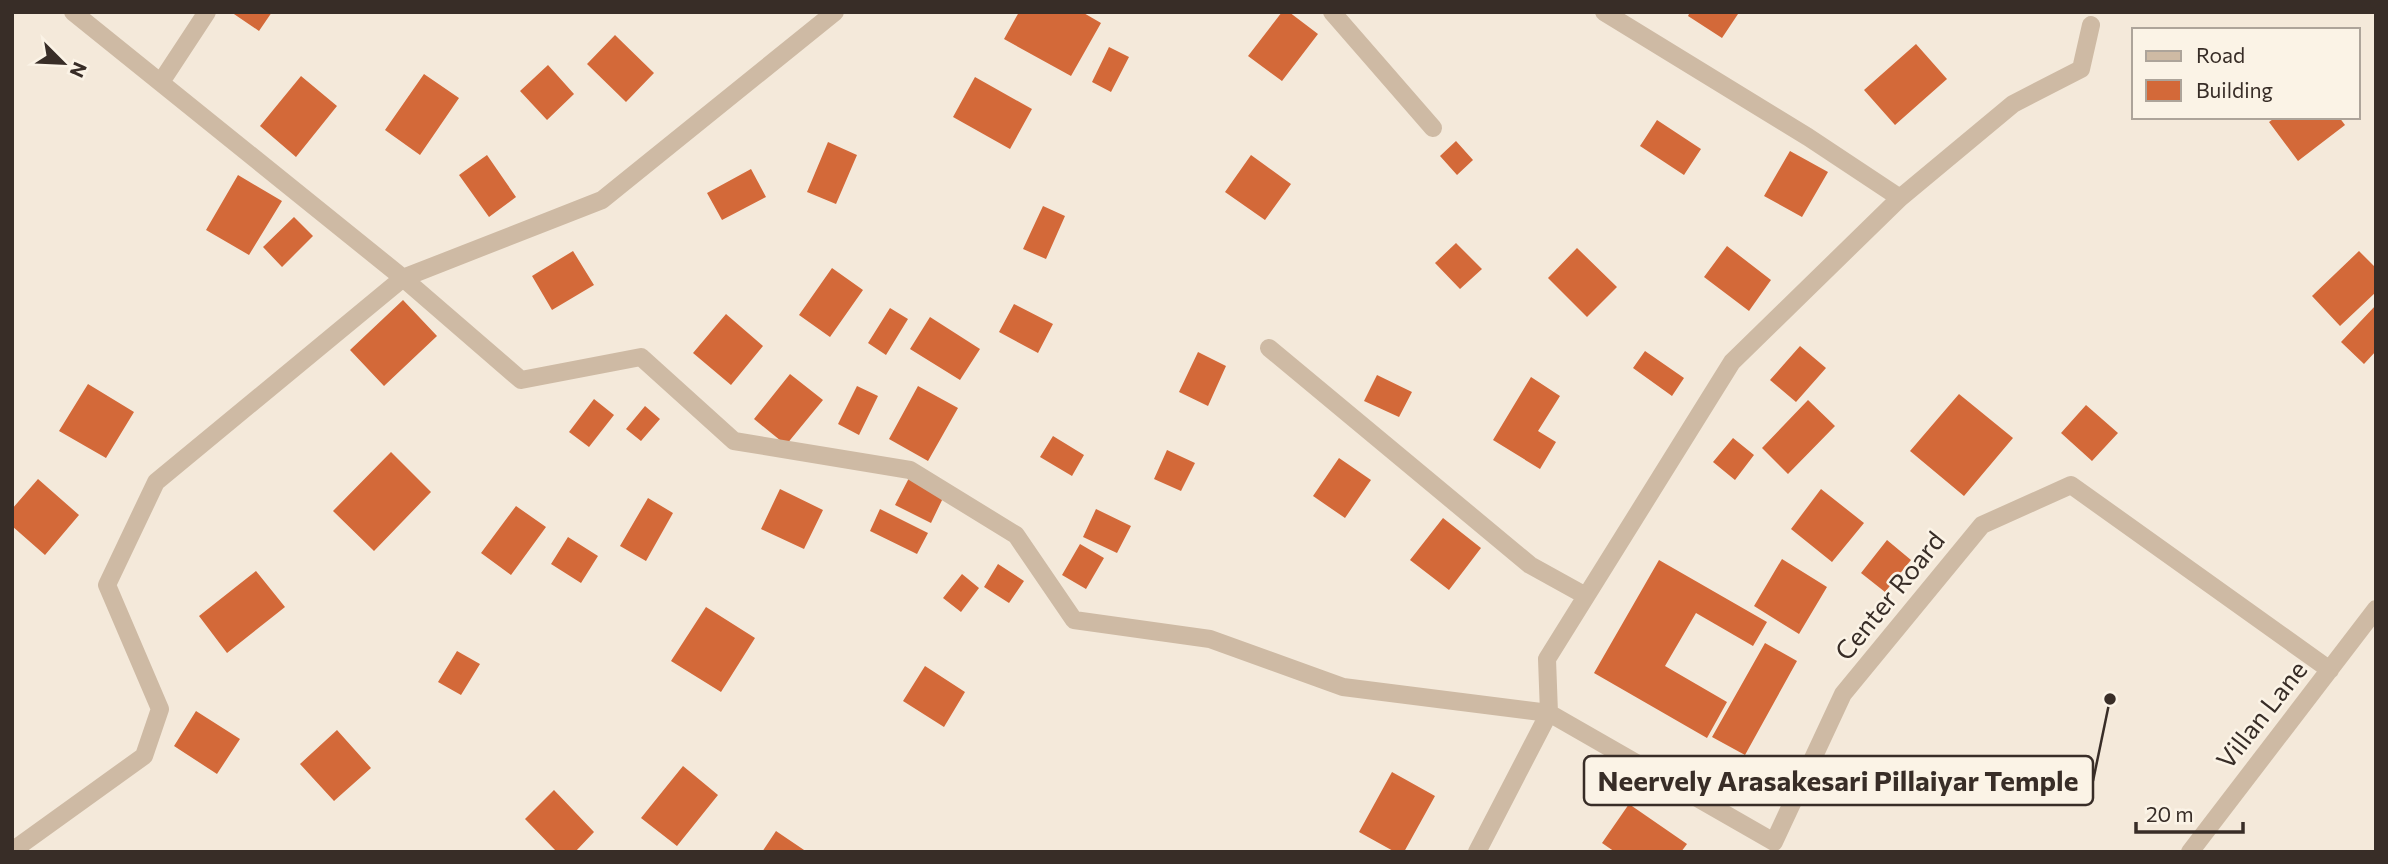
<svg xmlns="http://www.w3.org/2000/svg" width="2388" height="864" viewBox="0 0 2388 864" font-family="Commissioner,sans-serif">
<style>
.building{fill:#d36939}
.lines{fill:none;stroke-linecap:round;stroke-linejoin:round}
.minor{stroke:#cebaa4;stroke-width:18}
.labels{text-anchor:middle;stroke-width:5;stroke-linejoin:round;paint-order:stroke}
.street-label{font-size:26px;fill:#382d27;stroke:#fbf3e6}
.leader{fill:none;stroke:#382d27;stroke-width:2.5}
.callout-dot{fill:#382d27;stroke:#fbf3e6;stroke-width:2.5}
.callout{fill:#fbf3e6;stroke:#382d27;stroke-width:2.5}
.callout-label{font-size:28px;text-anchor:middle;font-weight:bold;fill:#382d27}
</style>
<rect width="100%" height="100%" fill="#f4e9da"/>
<path class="building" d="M231,12H272L259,31Z
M1019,12H1082L1101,23L1071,76L1004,39Z
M1282,12H1289L1318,34L1282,81L1248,56Z
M1690,12H1736L1738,14L1722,38L1688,16Z
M615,35L654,73L626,102L587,64Z
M1916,44L1947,79L1895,125L1864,90Z
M1109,47L1129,57L1111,92L1092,82Z
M548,65L574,94L547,120L520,91Z
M424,74L459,98L420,155L385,130Z
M301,76L337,106L296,157L260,126Z
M975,77L1032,109L1010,149L953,117Z
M2276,117H2339L2345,125L2298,161L2269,122Z
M1657,120L1701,149L1684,175L1640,146Z
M1456,141L1473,160L1457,175L1440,156Z
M828,142L857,155L836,204L807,192Z
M1790,151L1828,172L1802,217L1764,196Z
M487,155L516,197L489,217L459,175Z
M1251,155L1291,184L1265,220L1225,192Z
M751,169L766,197L722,220L707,193Z
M238,175L282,201L249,255L206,230Z
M1043,206L1065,216L1046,259L1023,249Z
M294,217L313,236L282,267L263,247Z
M1456,243L1482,269L1460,289L1435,263Z
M1727,246L1771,280L1749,311L1704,277Z
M1577,248L1617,287L1587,317L1548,278Z
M573,251L594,285L552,310L532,276Z
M2359,251L2376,268V292L2340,326L2312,296Z
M832,268L863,290L830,337L799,315Z
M403,300L437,336L384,386L350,350Z
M1014,304L1053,324L1038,353L999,332Z
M2376,305V351L2364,364L2341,342Z
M890,308L908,319L886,355L868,343Z
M726,314L763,346L731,385L693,353Z
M930,317L980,349L960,380L910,349Z
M1800,346L1826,368L1796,402L1770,380Z
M1645,351L1684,378L1672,396L1633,368Z
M1198,352L1226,366L1208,406L1179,392Z
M790,374L823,400L786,445L754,419Z
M1377,375L1412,392L1399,417L1364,401Z
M1531,377L1560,396L1538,431L1556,442L1540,469L1493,440Z
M88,384L134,412L106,458L59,431Z
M857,386L878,396L859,435L838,424Z
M918,386L958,408L928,461L889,439Z
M1959,394L2013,438L1964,496L1910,451Z
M594,399L614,415L589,447L569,432Z
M1808,400L1835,426L1788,474L1762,448Z
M2086,405L2118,433L2092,461L2061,433Z
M645,406L660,419L641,441L626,429Z
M1053,436L1084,455L1072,476L1040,457Z
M1733,438L1754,455L1735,480L1713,462Z
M1167,450L1195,463L1181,491L1154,479Z
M391,452L431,492L374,551L333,511Z
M1339,458L1371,480L1345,518L1313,496Z
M909,478L944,496L931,523L895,505Z
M38,479L79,515L45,555L12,526V509Z
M780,489L823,510L804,549L761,529Z
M1821,489L1864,523L1832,562L1791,529Z
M648,498L673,513L646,561L620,546Z
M516,506L546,527L511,575L481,553Z
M880,509L928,533L917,554L870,531Z
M1096,509L1131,526L1117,553L1083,537Z
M1443,518L1481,548L1449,590L1410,560Z
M568,537L598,556L581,583L551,564Z
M1887,540L1911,560L1885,592L1861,573Z
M1080,544L1104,558L1086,589L1062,575Z
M1782,559L1827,587L1799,634L1754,606Z
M1659,560L1767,622L1753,646L1696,613L1665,666L1727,702L1707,738L1594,673Z
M998,564L1024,581L1009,603L984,587Z
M256,571L285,607L227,653L199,616Z
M962,574L979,588L961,612L943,598Z
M706,607L755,638L721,692L671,661Z
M1765,643L1797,661L1745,755L1712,737Z
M457,651L480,664L461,695L438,682Z
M925,666L965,692L944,727L903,701Z
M196,711L240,739L217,774L174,746Z
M337,730L371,768L334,801L300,764Z
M683,766L718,795L677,846L641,818Z
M1392,772L1435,796L1404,852H1395L1359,832Z
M554,790L594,832L575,852H557L525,819Z
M1629,804L1687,844L1681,852H1615L1602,843Z
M776,831L807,852H762Z"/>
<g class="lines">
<path class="minor" d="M73,12L403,278L521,380L641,357L734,441L910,470L1016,535L1074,620L1210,639L1343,687L1549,713L1774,842L1843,694L1982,525L2071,485L2330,670
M1332,12L1433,128
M161,82L207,12
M1900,198L2013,104L2081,69L2091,25
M1269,348L1530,565L1586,596
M12,851L144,756L160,709L107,585L156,482L403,278L602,200L835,12
M1477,852L1549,713L1547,659L1732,362L1900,198L1808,137L1604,12
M2190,852L2376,609"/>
</g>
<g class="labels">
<g class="street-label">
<text transform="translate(1890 596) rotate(-51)" y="9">Center Roard</text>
<text transform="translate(2262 715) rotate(-52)" y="9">Villan Lane</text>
</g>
</g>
<path class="leader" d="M2110 699L2093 781"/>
<circle class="callout-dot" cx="2110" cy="699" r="7"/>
<rect class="callout" x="1584" y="756" width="509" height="49" rx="7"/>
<g class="callout-label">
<text x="1838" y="791">Neervely Arasakesari Pillaiyar Temple</text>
</g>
<rect width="2388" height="864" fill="none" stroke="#382d27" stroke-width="28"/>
<rect x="2132" y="28" width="228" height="91" fill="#fbf3e6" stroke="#ada49a" stroke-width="2"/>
<rect x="2146" y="51" width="35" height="10" fill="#cebaa4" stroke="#ada49a" stroke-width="2"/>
<text x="2196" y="63" font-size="21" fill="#382d27">Road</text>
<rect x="2146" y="80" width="35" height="21" fill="#d36939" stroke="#ada49a" stroke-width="2"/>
<text x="2196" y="98" font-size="21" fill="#382d27">Building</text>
<g transform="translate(63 63) rotate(114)" stroke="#fbf3e6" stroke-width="5" paint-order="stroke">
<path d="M0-5L12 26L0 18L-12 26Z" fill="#382d27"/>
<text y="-10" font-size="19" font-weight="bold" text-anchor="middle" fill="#382d27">N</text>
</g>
<path d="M2136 822v10h107v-10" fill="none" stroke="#382d27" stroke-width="3.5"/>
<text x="2146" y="822" font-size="21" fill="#382d27" stroke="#fbf3e6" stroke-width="5" paint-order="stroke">20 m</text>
</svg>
